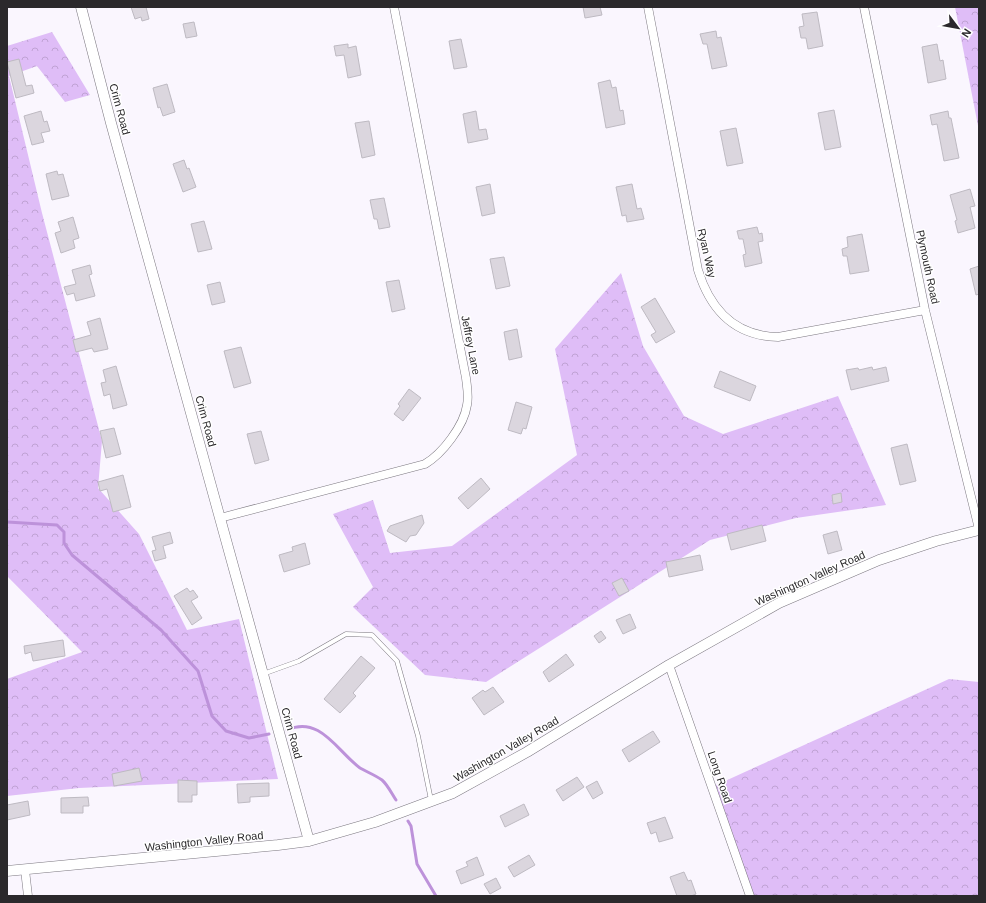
<svg xmlns="http://www.w3.org/2000/svg" width="986" height="903" viewBox="0 0 986 903" font-family="Helvetica,sans-serif">
<style>
.forest{fill:url(#forest-crowns)}
.lines{fill:none;stroke-linecap:round;stroke-linejoin:round}
.stream{stroke:#bd92da;stroke-width:3}
.building{fill:#dbd6de;stroke:#bebac2}
.service-casing{stroke:#7c7880;stroke-width:5}
.minor-casing{stroke:#7c7880;stroke-width:9}
.tertiary-casing{stroke:#7c7880;stroke-width:11}
.service{stroke:#fff;stroke-width:4}
.minor{stroke:#fff;stroke-width:8}
.tertiary{stroke:#fff;stroke-width:10}
.labels{text-anchor:middle;stroke-width:3;stroke-linejoin:round;paint-order:stroke}
.street-label{font-size:11px;fill:#2b292c;stroke:#fff}
</style>
<defs>
<pattern id="forest-crowns" width="20" height="18" patternUnits="userSpaceOnUse"><rect width="20" height="18" fill="#dfbdf7"/><path d="M2 6a3 3 0 1 1 6 0M12 15a3 3 0 1 1 6 0" fill="none" stroke="#c0a2d4"/></pattern>
</defs>
<rect width="100%" height="100%" fill="#faf6fe"/>
<path class="forest" d="M955,7H979V131Z
M52,32L90,95L65,102L37,66L9,76L42,213L102,441L98,488L139,534L187,630L239,619L278,779L79,788L7,796V679L82,652L7,576V46Z
M621,273L643,346L684,416L723,434L838,396L886,505L796,518L710,540L486,682L425,675L353,607L373,587L333,514L373,500L390,553L452,546L577,455L555,349Z
M949,679L979,682V896H750L712,787Z"/>
<g class="lines">
<path class="stream" d="M7,522L57,525L64,532V543L72,555L161,630L198,671L212,716L226,731L249,738L269,734
M287,730C320,715 337,751 360,768C367,772 375,775 382,780C387,784 392,794 396,800
M408,821L411,826L417,864L436,896"/>
</g>
<path class="building" d="M131,7H146L149,19L142,21L141,17L135,19Z
M583,7H600L602,15L585,18Z
M817,12L823,46L808,49L806,38H801L799,27L804,26L802,14Z
M194,22L197,36L186,38L183,24Z
M716,31L717,38L721,37L727,66L712,69L707,44H703L700,34Z
M461,39L467,67L454,69L449,41Z
M348,44V48L356,46L361,75L348,78L344,55L336,56L334,46Z
M937,44L940,61L943,60L946,79L928,83L922,47Z
M19,59L26,86L32,85L34,93L16,98L7,62Z
M610,80L612,88L616,87L620,111L623,110L625,124L606,128L598,83Z
M167,84L175,112L163,116L160,107L158,108L153,88Z
M834,110L841,147L825,150L818,113Z
M41,111L44,122L47,121L50,131L41,133L44,142L32,145L24,116Z
M476,111L479,130L486,129L488,139L468,143L463,114Z
M948,111L949,118H951L959,158L944,161L937,124L932,125L930,115Z
M369,121L375,155L362,158L355,123Z
M736,128L743,163L727,166L720,131Z
M184,160L187,169L189,168L196,187L183,192L173,164Z
M57,171L58,175L63,174L69,196L52,200L46,174Z
M490,184L495,213L482,216L476,187Z
M632,184L637,209L641,208L644,219L627,222L626,215L622,216L616,187Z
M970,189L975,206L970,207L975,228L958,233L955,221L957,220L950,195Z
M384,198L390,227L379,229L377,219H374L370,200Z
M73,217L79,238L73,240L75,248L61,253L55,233L61,231L58,222Z
M204,221L212,249L198,252L191,224Z
M757,227L759,234L762,233L763,241L758,242L762,263L745,267L743,255L746,254L743,239H739L737,231Z
M862,234L869,271L850,274L847,256H843L842,249L848,247L847,237Z
M504,257L510,286L496,289L490,259Z
M90,265L92,274L89,275L95,296L76,301L74,293L67,295L64,287L76,284L72,270Z
M979,266V294L976,295L970,269Z
M399,280L405,309L392,312L386,282Z
M220,282L225,302L212,305L207,285Z
M655,298L675,332L656,343L651,335L656,332L641,307Z
M100,318L108,349L94,352L92,348L76,352L73,340L91,335L87,322Z
M517,329L522,357L509,360L504,332Z
M241,347L251,383L234,388L224,351Z
M116,366L127,405L113,409L110,394L104,396L101,383L106,382L103,370Z
M872,367L873,370L886,367L889,381L851,390L846,370L858,368L859,370Z
M720,371L756,386L750,401L714,387Z
M409,389L421,398L403,421L394,414L400,406L398,404Z
M516,402L532,407L526,429L523,428L521,434L508,430Z
M114,428L121,454L106,458L100,431Z
M261,431L269,460L255,464L247,434Z
M907,444L916,481L900,485L891,448Z
M123,475L131,507L113,512L107,489L100,491L98,482Z
M481,478L490,489L468,509L458,498Z
M841,493L842,502L833,504L832,495Z
M422,515L424,523L416,535L410,536L406,542L387,531L390,526Z
M762,525L766,541L731,550L727,534Z
M837,531L842,550L828,554L823,535Z
M170,532L173,543L163,546L166,558L155,561L152,551L156,550L152,537Z
M305,543L310,564L284,572L279,555L293,551L292,547Z
M700,555L703,570L669,577L666,562Z
M622,578L629,591L619,596L612,583Z
M187,588L190,592L193,590L198,597L191,601L202,618L192,625L174,596Z
M630,614L636,628L623,634L616,620Z
M601,631L606,638L599,643L594,636Z
M63,640L65,656L33,661L31,652L25,654L24,646Z
M566,654L574,665L549,682L543,672Z
M361,656L375,668L353,693L356,696L340,713L324,699Z
M493,687L504,702L484,715L472,698L483,690L485,692Z
M653,731L660,742L629,762L622,750Z
M139,768L142,781L114,786L112,774Z
M577,777L584,787L563,801L556,790Z
M178,780L197,781V795H192V802H178Z
M597,781L603,793L593,799L586,787Z
M269,783V796L250,797V802L238,803L237,784Z
M88,797L89,806H83V813H61V798Z
M28,801L30,815L7,820V805Z
M524,804L529,815L505,827L500,816Z
M665,817L673,838L659,842L656,832L651,834L647,823Z
M529,855L535,865L514,877L508,867Z
M477,857L484,875L461,884L456,871L468,866L466,862Z
M684,872L688,881L691,880L696,894L691,896H677L670,877Z
M496,878L501,888L490,894L484,884Z"/>
<g class="lines">
<defs>
<path id="service" d="M263,674L299,661L346,634L372,635L397,661L418,736L431,800"/>
<path id="minor" d="M648,7L698,270C710,309 734,336 778,337L925,310
M864,7L925,310L979,529
M220,518L425,464C442,454 464,426 467,405C469,396 467,387 466,378L394,7
M669,665L750,896
M25,870L28,896"/>
<path id="tertiary" d="M81,7L111,123L309,841
M7,871L278,845L309,841L375,822L453,793L527,752L669,665L779,603L879,560L936,541L979,530"/>
</defs>
<use href="#service" class="service-casing"/>
<use href="#minor" class="minor-casing"/>
<use href="#tertiary" class="tertiary-casing"/>
<use href="#service" class="service"/>
<use href="#minor" class="minor"/>
<use href="#tertiary" class="tertiary"/>
</g>
<g class="labels">
<g class="street-label">
<text transform="translate(120 109) rotate(75)" y="4">Crim Road</text>
<text transform="translate(707 253) rotate(77)" y="4">Ryan Way</text>
<text transform="translate(928 267) rotate(78)" y="4">Plymouth Road</text>
<text transform="translate(471 345) rotate(79)" y="4">Jeffrey Lane</text>
<text transform="translate(206 421) rotate(75)" y="4">Crim Road</text>
<text transform="translate(810 578) rotate(-24)" y="4">Washington Valley Road</text>
<text transform="translate(292 733) rotate(75)" y="4">Crim Road</text>
<text transform="translate(506 749) rotate(-30)" y="4">Washington Valley Road</text>
<text transform="translate(720 777) rotate(71)" y="4">Long Road</text>
<text transform="translate(204 841) rotate(-6)" y="4">Washington Valley Road</text>
</g>
</g>
<rect width="986" height="903" fill="none" stroke="#2b292c" stroke-width="16"/>
<g transform="translate(958 28) rotate(122)" stroke="#ffffff" stroke-width="3" paint-order="stroke">
<path d="M0-3L7 15L0 10L-7 15Z" fill="#2b292c"/>
<text y="-6" font-size="11" font-weight="bold" text-anchor="middle" fill="#2b292c">N</text>
</g>
</svg>
